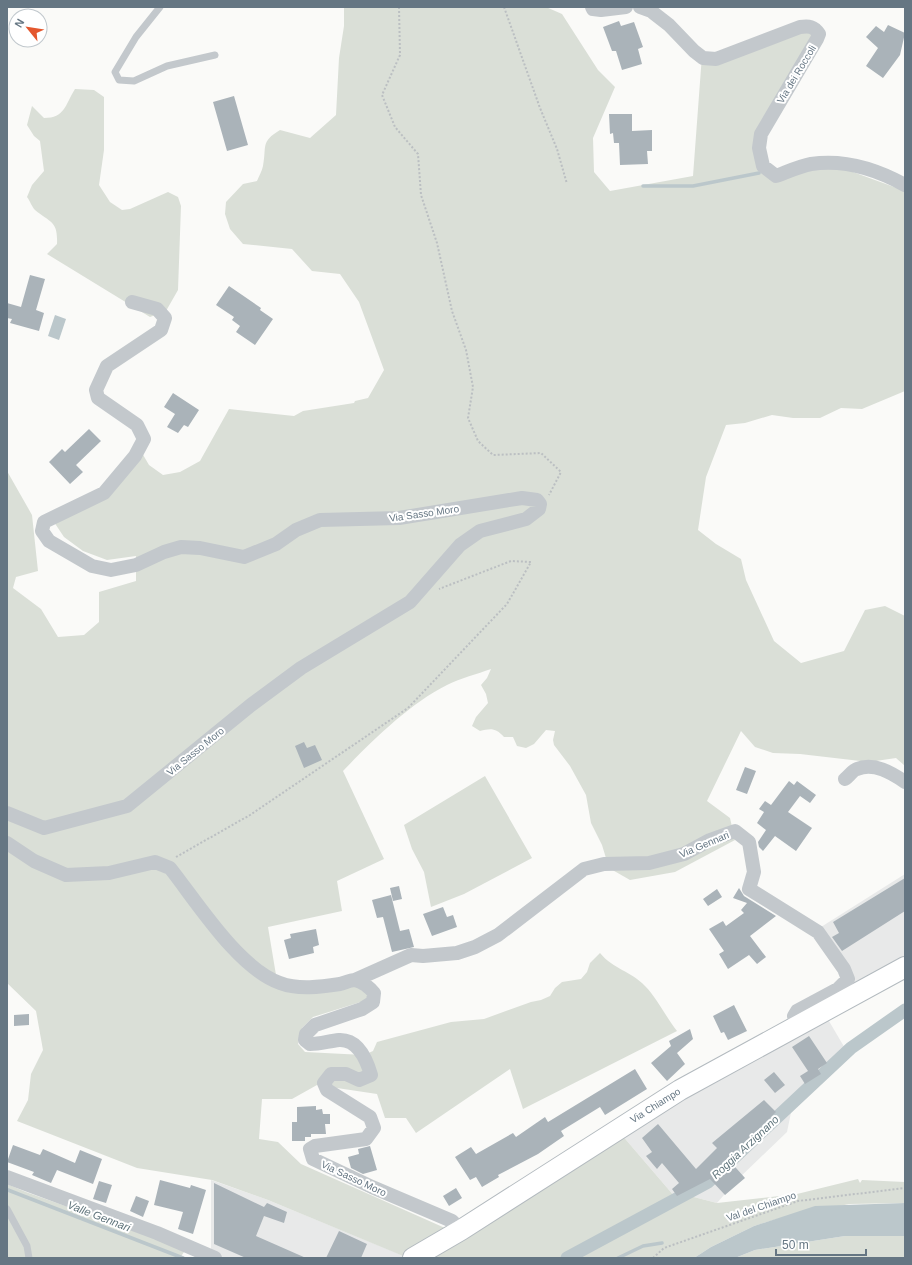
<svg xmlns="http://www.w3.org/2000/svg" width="912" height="1265" viewBox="0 0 912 1265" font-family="Helvetica,sans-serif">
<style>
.built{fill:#e8e9e9}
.green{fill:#dadfd7}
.water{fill:#bbc7cb}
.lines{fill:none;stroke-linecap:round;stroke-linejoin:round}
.stream{stroke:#bbc7cb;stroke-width:3.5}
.canal{stroke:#bbc7cb;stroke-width:13}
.building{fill:#aab3b9}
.secondary-casing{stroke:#b3babf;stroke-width:22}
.path{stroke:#bbbfc2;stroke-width:2;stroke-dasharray:2 2;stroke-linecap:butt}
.service{stroke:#c3c8cc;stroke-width:7}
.minor{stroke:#c3c8cc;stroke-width:14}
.secondary{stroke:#fff;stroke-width:20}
.labels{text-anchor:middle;stroke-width:4;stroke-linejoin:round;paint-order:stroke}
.street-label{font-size:10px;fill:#657683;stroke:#fff}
.water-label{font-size:11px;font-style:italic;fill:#60757c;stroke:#fff}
</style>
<rect width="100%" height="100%" fill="#fafaf8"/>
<path class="built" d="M905,874V972L858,998L821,927Z
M826,1016L846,1050L794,1098L787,1132L736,1181L717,1203L686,1195L675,1197L615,1127Z
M211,1180L268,1200L409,1258H221L211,1253Z"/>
<path class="green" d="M344,7H546L562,14L598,70L615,87L593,138L594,172L610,191L693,176L702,55L742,52L820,24L767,124L761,164L768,175L848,164L853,172L905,191V391L862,409L841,408L820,418H793L772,415L745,423L726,425L706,477L698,530L716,544L741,559L746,580L774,641L801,663L844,651L865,610L885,606L905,616V766L896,758L869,762L800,754L773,753L755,747L741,731L707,801L730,818L735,840L675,872L630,880L609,868L602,845L591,823L586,795L570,766L554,745L553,740L555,731L546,730L534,744L526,748L517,746L513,737H504C496,728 491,728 480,731L472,726L476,717L488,703L486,694L481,685L487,678L491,669C477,674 461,678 447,685C409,704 372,741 343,771L384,859L337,881L342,911L268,927L276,975L296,983L346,979L370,996L367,1000L313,1017L302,1028L298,1044L305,1052L364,1055L373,1051L377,1042L451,1022L484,1019L531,1002L541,1000L550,996L555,988L562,982L581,979L587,972L590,963L600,953C613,969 631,971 645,986C657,998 666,1017 677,1031L523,1109L510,1069L416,1133L406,1118H385L377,1094L317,1085L292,1099H262L259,1139L278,1142L301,1164L454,1232L615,1127L675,1197L686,1195L717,1203L797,1194L858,1179L860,1183L862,1180L905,1182V1203L849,1204L777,1219L754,1226L711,1247L694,1258H408L268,1200L212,1180L137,1168L17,1121L28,1100L31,1074L43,1050L36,1011L7,983V471L32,515L38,571L16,577L13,588L41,609L58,637L84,635L99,622V592L136,581V556L107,560L83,551L64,537L52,519L83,503L142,453L149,465L163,475L180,472L200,461L229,409L294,416L303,411L354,403L355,401L368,398L384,370L359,302L340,274L312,271L292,249L243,244L230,229L225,214L226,202L243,184L257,181C259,176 262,171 263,166C267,146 260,142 280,130L310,138L336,115L339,58L344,26Z
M75,89L94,90L104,97V150L99,185L110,202L122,210L130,209L168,192L178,197L181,206L178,290L166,311L150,317L47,254L57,244C58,221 51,223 35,210C32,207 30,201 27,197L32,185L44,171L40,141L34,136L27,125L32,106L44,118C65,118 65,105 75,89Z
M485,776L532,858L464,894L431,907L424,872L412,849L404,825Z
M7,1184L26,1192L186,1249L180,1258H7Z
M845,1236H905V1258H735L755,1250Z"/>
<path class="water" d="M55,315L66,319L59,340L48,336Z
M905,1203V1236H845L755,1250L735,1258H694L711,1247L754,1226L815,1206Z"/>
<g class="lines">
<path class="stream" d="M643,186H693L759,173
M8,1190L183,1258
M618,1258L643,1246L662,1243"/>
<path class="canal" d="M567,1258L708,1182L851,1048L905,1010"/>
</g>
<path class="building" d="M619,21L621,26L634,22L643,47L638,49L642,64L622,70L616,51H612L603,27Z
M888,25L905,33L900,55L883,78L866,66L878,48L866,37L876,26L884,32Z
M234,96L248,145L227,151L213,102Z
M609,114H632V131L652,130V151H647L648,164L620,165L619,143H614L613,133L610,134Z
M30,275L45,279L36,310L44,313L39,331L10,323L12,319L7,318V303L21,307Z
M229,286L261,308L260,310L273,319L255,345L236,332L240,326L232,320L234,317L216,305Z
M173,393L199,410L188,427L184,425L178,433L167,427L175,414L164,407Z
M89,429L101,441L76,465L83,472L70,484L49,462L62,449L65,452Z
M304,742L307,748L315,745L322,760L304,768L295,746Z
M745,767L756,771L747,794L736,790Z
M789,781L794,785L797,781L816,795L810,803L800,796L788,812L812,828L796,851L775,836L763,851L759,847L758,842L766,830L757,823L764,812L759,809L765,801L771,805Z
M905,878V911L842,951L832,937L839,933L833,922Z
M399,886L402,899L393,901L390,888Z
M739,888L744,896L776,916L750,936L766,957L757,964L749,955L728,969L719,954L724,951L709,929L723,921L726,926L744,913L741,910L747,903L733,898Z
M717,889L722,897L708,906L703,899Z
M391,895L400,931L409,929L414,947L392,952L383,917L377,918L372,900Z
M443,907L447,917L453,915L457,927L432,936L423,914Z
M316,929L319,945L313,947L314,953L289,959L284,940L291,938L290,934Z
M734,1005L747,1031L728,1040L724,1032L721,1033L713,1016Z
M29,1014V1025L14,1026V1015Z
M690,1029L693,1039L677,1053L685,1064L667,1081L651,1063L671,1046L669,1041Z
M809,1036L827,1063L818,1069L821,1074L805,1084L800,1076L808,1071L792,1047Z
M635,1069L647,1089L605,1115L600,1107L561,1131L564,1136L538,1154L498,1175L499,1177L482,1187L476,1177L470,1180L455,1157L471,1147L476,1154L513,1133L516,1137L545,1117L548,1122Z
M774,1072L785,1085L775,1093L764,1080Z
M764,1100L776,1112L728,1159L745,1178L725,1195L710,1179L677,1196L672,1189L679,1183L662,1163L657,1169L646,1156L652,1152L642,1138L658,1124L696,1169L717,1148L712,1143Z
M316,1106V1110L322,1109L323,1114H330V1124H325L326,1134H311V1137H305V1141H292V1122H297V1107Z
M13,1145L40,1155L43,1149L75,1163L80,1150L102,1159L93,1184L57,1170L51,1183L32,1175L34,1172L7,1162Z
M370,1146L377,1170L363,1174L351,1168L348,1157L359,1154L358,1149Z
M160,1180L190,1188L191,1185L206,1190L193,1234L178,1229L183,1212L154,1205Z
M99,1181L112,1185L106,1203L93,1199Z
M214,1183L264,1207L267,1203L287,1212L284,1223L264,1216L256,1236L306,1258H246L214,1244Z
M456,1188L462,1198L449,1206L443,1196Z
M136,1196L149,1201L143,1217L130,1211Z
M339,1231L367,1244L361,1258H326Z"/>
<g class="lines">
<defs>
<path id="secondary" d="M413,1258L461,1230L680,1090L905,967"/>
</defs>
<use href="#secondary" class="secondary-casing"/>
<path class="path" d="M399,7L400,55L382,95L395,127L418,154L421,195L437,243L452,311L466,350L473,387L468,418L478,441L493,455L541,453L561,472L549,495
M504,7L540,108L557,149L567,184
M176,857L250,815L408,708L507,604L531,562L511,561L439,589
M653,1258L664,1248L798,1201L905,1188"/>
<path class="service" d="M160,7L136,37L115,72L119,80L134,81L167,66L215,55
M7,1209L27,1246L29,1258"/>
<path class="minor" d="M592,7L593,9L601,10L626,7
M640,7L651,11L669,25L694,51L703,58L716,59L800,27C809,26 814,26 819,34L817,39L761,134L759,148L763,166L776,176C787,172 800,166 811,164C844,159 876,169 905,185
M845,779C849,776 853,770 857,769C874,762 892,773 905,782
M7,813L44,828L127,806L251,705L301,668L410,602L460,545L480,531L526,519L539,509L540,504L537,500L522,498L399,518L320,520L296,530L276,544L244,557L200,548L181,547L164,552L136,565L111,570L92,566L49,541L42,531L44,522L104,493L135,456L144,439L137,425L98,398L96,390L107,366L161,330L165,318L157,309L132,302
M7,843L34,861L66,875L109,873L155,862L170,868C197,902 238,968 280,983C298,990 321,987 340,984C344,983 350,980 355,980C362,981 370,988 374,993L373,1002L362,1009L315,1025L306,1034L305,1040L310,1044C320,1044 329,1041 339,1040C358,1039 367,1061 371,1075L359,1080L346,1074H331L324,1083L327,1090L370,1117L374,1128L366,1139L315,1146L310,1149L313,1159L372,1187L452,1221L461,1230
M355,980L411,955L423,956L457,953L475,947L498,935L584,869L604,864L649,863L684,854L710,840L735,831L749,842L754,872L749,889L818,932L844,969L848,979L838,989L797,1011L794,1016L798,1025
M7,1177L157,1233L215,1258"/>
<use href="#secondary" class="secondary"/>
</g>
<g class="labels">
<g class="street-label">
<text transform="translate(796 74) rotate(-59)" y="4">Via dei Roccoli</text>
<text transform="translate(424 513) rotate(-8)" y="4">Via Sasso Moro</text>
<text transform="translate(195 751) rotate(-39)" y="4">Via Sasso Moro</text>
<text transform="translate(704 844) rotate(-23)" y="4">Via Gennari</text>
<text transform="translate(655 1105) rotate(-32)" y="4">Via Chiampo</text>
<text transform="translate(354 1178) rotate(25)" y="4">Via Sasso Moro</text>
<text transform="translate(761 1206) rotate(-19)" y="4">Val del Chiampo</text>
</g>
<g class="water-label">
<text transform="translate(745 1147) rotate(-43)" y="4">Roggia Arzignano</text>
<text transform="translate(99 1216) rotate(21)" y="4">Valle Gennari</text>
</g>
</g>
<rect width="912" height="1265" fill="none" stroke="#657683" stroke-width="16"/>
<g transform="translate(28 28) rotate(300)"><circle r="19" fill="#ffffff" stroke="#c1c8cd"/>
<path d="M0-3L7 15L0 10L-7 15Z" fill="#e4572e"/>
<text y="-6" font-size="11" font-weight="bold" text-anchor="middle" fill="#657683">N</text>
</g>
<path d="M776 1249v6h90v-6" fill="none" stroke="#657683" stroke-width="2"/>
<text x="782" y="1249" font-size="12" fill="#657683" stroke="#ffffff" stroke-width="3" paint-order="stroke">50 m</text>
</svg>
